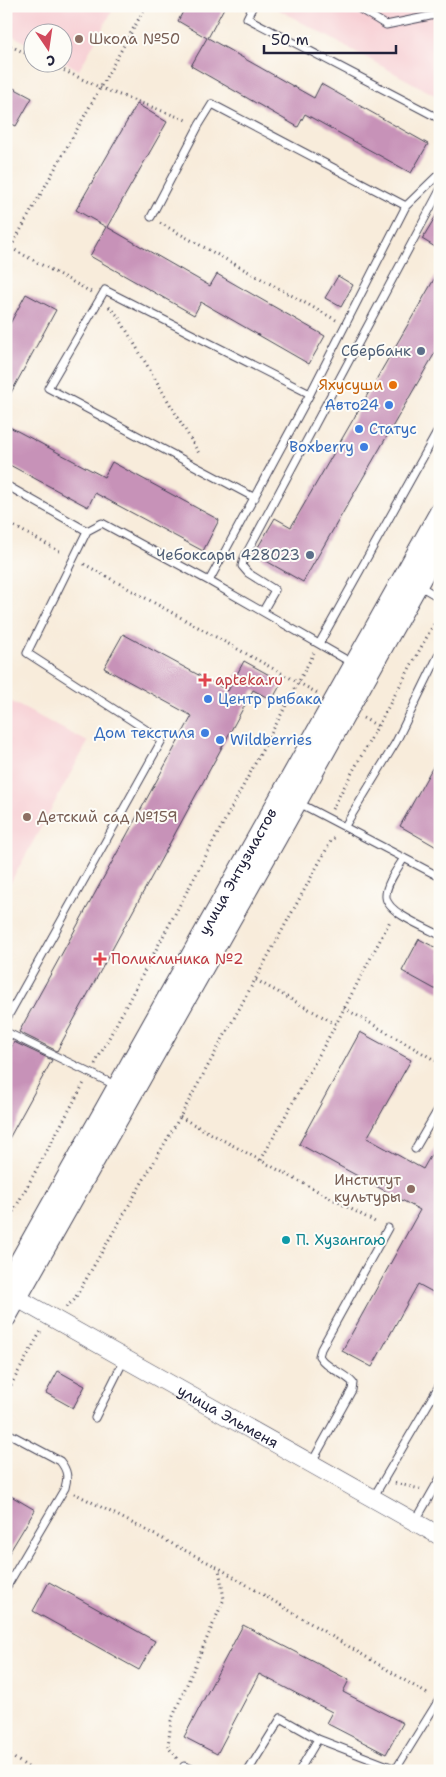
<svg xmlns="http://www.w3.org/2000/svg" width="446" height="1777" viewBox="0 0 446 1777" font-family="'Shantell Sans',sans-serif">
<style>
.built{fill:#f7cfd4}
.building{fill:#c792b8}
.lines{fill:none;stroke-linecap:round;stroke-linejoin:round}
.service-casing{stroke:#424053;stroke-width:9}
.tertiary-casing{stroke:#424053;stroke-width:19}
.secondary-casing{stroke:#424053;stroke-width:21}
.path{stroke:#424053;stroke-width:3;stroke-dasharray:1 4;stroke-linecap:butt}
.service{stroke:#fff;stroke-width:7}
.tertiary{stroke:#fff;stroke-width:18}
.secondary{stroke:#fff;stroke-width:19}
.education-dot{fill:#8d6e63;stroke:#fdfcf7;stroke-width:2}
.service-dot{fill:#5c6f8a;stroke:#fdfcf7;stroke-width:2}
.food-dot{fill:#e8710a;stroke:#fdfcf7;stroke-width:2}
.shop-dot{fill:#3f7fe0;stroke:#fdfcf7;stroke-width:2}
.health-dot{fill:#e0444e;stroke:#fdfcf7;stroke-width:2}
.culture-dot{fill:#0f9aa8;stroke:#fdfcf7;stroke-width:2}
.labels{text-anchor:middle;stroke-width:4;stroke-linejoin:round;paint-order:stroke}
.education-label{font-size:15px;fill:#785e54;stroke:#fdfcf7;text-anchor:start}
.service-label{font-size:15px;fill:#4e5e75;stroke:#fdfcf7;text-anchor:end}
.food-label{font-size:15px;fill:#c56008;stroke:#fdfcf7;text-anchor:end}
.shop-label{font-size:15px;fill:#366cbe;stroke:#fdfcf7;text-anchor:end}
.health-label{font-size:15px;fill:#be3a42;stroke:#fdfcf7;text-anchor:start}
.street-label{font-size:15px;fill:#22223b;stroke:#fdfcf7}
.culture-label{font-size:15px;fill:#0d838f;stroke:#fdfcf7;text-anchor:start}
</style>
<rect width="100%" height="100%" fill="#fdfcf7"/>
<filter id="ink" filterUnits="userSpaceOnUse"><feTurbulence type="fractalNoise" baseFrequency=".02" numOctaves="2"/><feDisplacementMap in="SourceGraphic" scale="10" xChannelSelector="R" yChannelSelector="G"/><feConvolveMatrix kernelMatrix="1 2 1 2 8 2 1 2 1" color-interpolation-filters="sRGB"/></filter>
<filter id="wash" filterUnits="userSpaceOnUse"><feTurbulence type="fractalNoise" baseFrequency=".0096" numOctaves="4" result="noise"/><feDisplacementMap in="SourceGraphic" scale="20" xChannelSelector="R" yChannelSelector="G"/><feGaussianBlur stdDeviation="1.12" result="paint"/><feColorMatrix in="noise" values="0 0 0 0 0 0 0 0 0 0 0 0 0 0 0 0 0 1.4 0 .05"/><feComposite in="paint" operator="in"/></filter>
<g filter="url(#wash)">
<rect width="100%" height="100%" fill="#f8ecdb"/>
<path class="built" d="M6,6H115L79,70L63,61L62,32H32V46L6,32Z
M272,6H440V98Z
M6,699L88,742L6,891Z"/>
<g id="blocks">
<path class="building" d="M186,6H225L208,38L314,98L321,84L428,144L411,173L305,114L298,127L191,66L207,38L178,21Z
M6,84L32,98L16,126L6,121Z
M137,104L167,122L107,227L210,286L217,274L325,336L309,364L201,302L194,315L90,256L106,227L76,210Z
M440,209V250L422,239Z
M440,269V344L303,582L254,554L275,518L291,527Z
M338,276L353,285L341,307L325,298Z
M26,294L56,310L6,402V331Z
M6,425L104,477L112,462L219,520L203,551L95,493L88,507L6,463Z
M123,634L228,691L244,661L282,682L272,700L253,690L57,1051L19,1032L192,716L104,668Z
M440,754V849L400,826Z
M419,939L440,950V992L402,971Z
M360,1032L411,1060L367,1138L423,1169L440,1139V1296L418,1284L372,1367L342,1351L420,1210L299,1144Z
M14,1042L52,1060L6,1144V1056Z
M58,1371L85,1386L73,1408L46,1393Z
M6,1493L35,1510L6,1558Z
M49,1582L155,1641L139,1670L33,1611Z
M243,1625L349,1680L343,1692L403,1723L386,1754L326,1723L332,1712L259,1674L217,1754L184,1737Z"/>
</g>
</g>
<g filter="url(#ink)">
<use href="#blocks" fill-opacity="0" stroke="#424053" stroke-width="1"/>
<g class="lines">
<defs>
<path id="service" d="M253,6L247,18L440,119
M355,6L386,25L440,14
M151,217L199,125L212,104L406,206
M6,485L87,531
M255,498L48,388L105,290L310,394
M418,585L440,598
M263,611L275,590L248,573L242,566L244,558L440,190
M319,644L440,427
M352,663L209,581L310,394L406,206L440,173
M297,802L440,877
M345,826L396,742L440,652
M404,858C398,868 385,885 386,897C387,913 427,928 440,935
M6,1020L162,740L27,653L87,531L102,523L209,581
M6,1032L117,1086
M415,1149L440,1106
M95,1418L125,1358
M6,1432L60,1461C68,1471 68,1477 65,1488L6,1588
M312,1462L352,1390L353,1383C343,1372 327,1369 319,1356L321,1349L388,1228
M373,1498L440,1384
M415,1522L440,1478
M184,1766L198,1771
M396,1769L440,1698
M248,1771L281,1718L318,1739
M299,1771L318,1739L401,1771"/>
<g id="tertiary">
<path id="s1" d="M17,1298L440,1536"/>
</g>
<g id="secondary">
<path id="s2" d="M6,1285L440,511"/>
<path d="M6,1318L277,838L440,545"/>
</g>
</defs>
<use href="#service" class="service-casing"/>
<use href="#tertiary" class="tertiary-casing"/>
<use href="#secondary" class="secondary-casing"/>
<path class="path" d="M6,44L32,56
M46,62L101,88L189,121
M160,223L336,320
M11,248L91,292
M6,256L146,6
M109,307L118,316L200,455
M6,522L63,553
M84,564L319,694
M363,718L378,726
M332,809L440,613
M256,980L336,1024L390,921
M344,1008L440,1063
M95,1064L314,653
M180,1117L377,1223
M261,1160L336,1024
M6,1225L84,1083
M66,1307L74,1300L180,1117L331,841L336,836
M6,1394L41,1331
M395,1483L420,1489
M74,1493L219,1568L429,1695
M6,1753L34,1771
M177,1758L168,1747L171,1721L224,1599L219,1569"/>
<use href="#service" class="service"/>
<use href="#tertiary" class="tertiary"/>
<use href="#secondary" class="secondary"/>
</g>
</g>
<g class="education-dot">
<circle cx="79" cy="39" r="5"/>
<circle cx="27" cy="817" r="5"/>
<circle cx="411" cy="1189" r="5"/>
</g>
<g class="service-dot">
<circle cx="421" cy="351" r="5"/>
<circle cx="310" cy="555" r="5"/>
</g>
<circle class="food-dot" cx="393" cy="385" r="5"/>
<g class="shop-dot">
<circle cx="389" cy="405" r="5"/>
<circle cx="359" cy="429" r="5"/>
<circle cx="364" cy="447" r="5"/>
<circle cx="208" cy="699" r="5"/>
<circle cx="205" cy="733" r="5"/>
<circle cx="220" cy="740" r="5"/>
</g>
<g class="health-dot">
<path d="M202.5 672.5h5v5h5v5h-5v5h-5v-5h-5v-5h5z"/>
<path d="M97.5 951.5h5v5h5v5h-5v5h-5v-5h-5v-5h5z"/>
</g>
<circle class="culture-dot" cx="286" cy="1240" r="5"/>
<g class="labels">
<g class="education-label">
<text x="89" y="44">Школа №50</text>
<text x="37" y="822">Детский сад №159</text>
<text x="401" y="1185" text-anchor="end">Институт<tspan x="401" dy="17">культуры</tspan></text>
</g>
<g class="service-label">
<text x="411" y="356">Сбербанк</text>
<text x="300" y="560">Чебоксары 428023</text>
</g>
<g class="food-label">
<text x="383" y="390">Яхусуши</text>
</g>
<g class="shop-label">
<text x="379" y="410">Авто24</text>
<text x="369" y="434" text-anchor="start">Статус</text>
<text x="354" y="452">Boxberry</text>
<text x="218" y="704" text-anchor="start">Центр рыбака</text>
<text x="195" y="738">Дом текстиля</text>
<text x="230" y="745" text-anchor="start">Wildberries</text>
</g>
<g class="health-label">
<text x="215" y="685">apteka.ru</text>
<text x="111" y="964">Поликлиника №2</text>
</g>
<g class="street-label">
<text dy="5" stroke="none"><textPath href="#s2" startOffset="474">улица Энтузиастов</textPath></text>
<text dy="5" stroke="none"><textPath href="#s1" startOffset="242">улица Эльменя</textPath></text>
</g>
<g class="culture-label">
<text x="296" y="1245">П. Хузангаю</text>
</g>
</g>
<rect width="446" height="1777" fill="none" stroke="#fdfcf7" stroke-width="25"/>
<g transform="translate(48 48) rotate(167)"><circle r="24" fill="#fdfcf7" stroke="#a5a5ac"/>
<path d="M0-4L9 19L0 12L-9 19Z" fill="#d1495b"/>
<text y="-8" font-size="14" font-weight="bold" text-anchor="middle" fill="#22223b">С</text>
</g>
<path d="M264 45v8h132v-8" fill="none" stroke="#22223b" stroke-width="2.5"/>
<text x="271" y="45" font-size="15" fill="#22223b" stroke="#fdfcf7" stroke-width="4" paint-order="stroke">50 m</text>
</svg>
